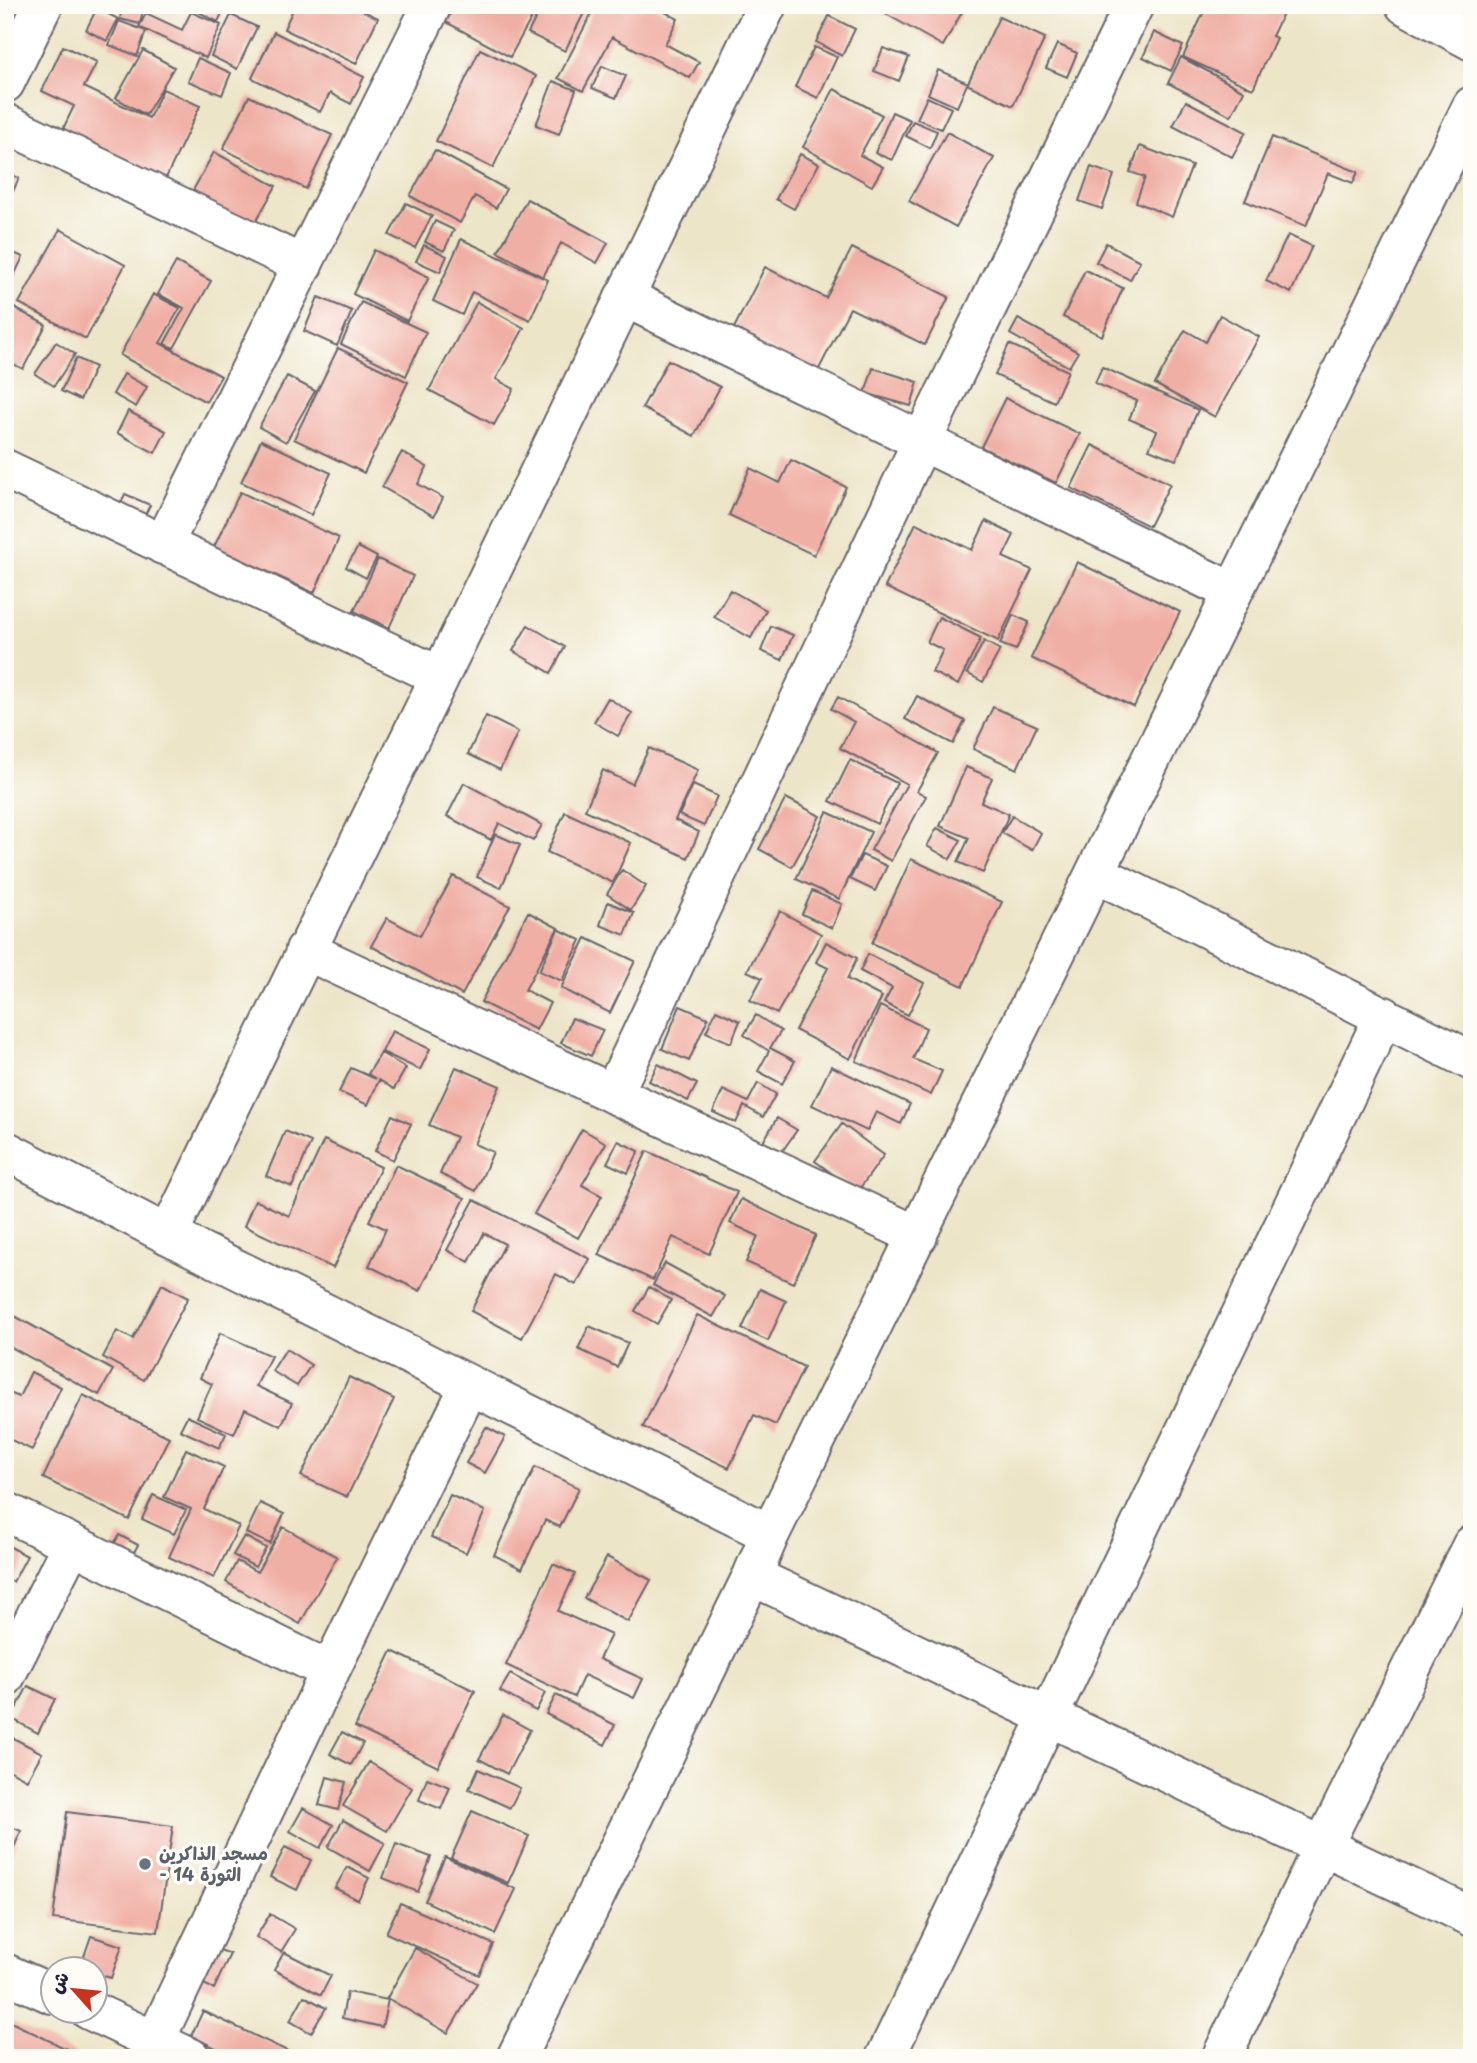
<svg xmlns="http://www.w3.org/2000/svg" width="1477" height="2063" viewBox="0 0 1477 2063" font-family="'Playpen Sans','Playpen Sans Arabic',sans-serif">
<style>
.building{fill:#f0afa4}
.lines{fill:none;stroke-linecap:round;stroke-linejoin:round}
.minor-casing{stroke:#69666c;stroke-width:42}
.minor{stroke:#fff;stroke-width:38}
.worship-dot{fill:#6b7280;stroke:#fdfcf7;stroke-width:2.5}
.labels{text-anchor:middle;stroke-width:7;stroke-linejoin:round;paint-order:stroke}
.worship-label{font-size:18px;font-weight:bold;fill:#5b616d;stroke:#fdfcf7;text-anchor:start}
</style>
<rect width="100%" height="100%" fill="#fdfcf7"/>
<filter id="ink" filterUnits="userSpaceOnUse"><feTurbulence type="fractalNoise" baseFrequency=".0143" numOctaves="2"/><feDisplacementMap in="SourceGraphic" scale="14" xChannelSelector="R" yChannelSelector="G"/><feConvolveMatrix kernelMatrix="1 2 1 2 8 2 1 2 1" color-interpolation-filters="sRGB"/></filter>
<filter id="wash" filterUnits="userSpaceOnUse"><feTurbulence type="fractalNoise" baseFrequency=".00686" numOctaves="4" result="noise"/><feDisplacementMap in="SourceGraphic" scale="28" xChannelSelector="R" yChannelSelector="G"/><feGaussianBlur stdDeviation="1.57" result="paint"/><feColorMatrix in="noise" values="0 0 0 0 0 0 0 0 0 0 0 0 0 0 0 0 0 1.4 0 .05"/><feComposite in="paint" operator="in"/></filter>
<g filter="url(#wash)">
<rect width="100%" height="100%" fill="#ede5c8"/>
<g id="blocks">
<path class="building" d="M123,5H144L140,24L120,19Z
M185,5H226L218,22Z
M240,5H262L260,12Z
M295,5H351L378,18L356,64L284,29Z
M455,5H533L537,8L510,57L446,22Z
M542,5H588L565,51L528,33Z
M596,5H652L678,19L665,44L699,62L690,78L612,37L583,91L558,78Z
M889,5H966L943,46L884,13Z
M1207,5H1287L1272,36L1276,38L1253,89L1183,57Z
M97,8L118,19L107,41L86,30Z
M191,12L221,25L206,58L139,27L146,13L182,30Z
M231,15L257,27L237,69L211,56Z
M829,16L855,29L842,56L816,42Z
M999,17L1045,38L1013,106L967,84L957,107L928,94L938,70L968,83Z
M119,21L146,31L137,56L109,45Z
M274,32L364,77L351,104L330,93L320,112L252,78Z
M1154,32L1183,46L1171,71L1143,57Z
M1057,44L1077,53L1067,77L1046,68Z
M63,46L97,62L84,87L149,118L163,89L200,106L166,178L63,129L74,106L42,91Z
M814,47L837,57L818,98L795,87Z
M883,48L909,57L899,81L874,71Z
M480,49L536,76L493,168L436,141Z
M143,50L174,67L146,115L116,98Z
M1181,57L1244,91L1231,116L1168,83Z
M198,58L231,73L222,95L188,81Z
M602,66L626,76L616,98L592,88Z
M553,81L576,90L559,134L536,125Z
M834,89L882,115L860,155L883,167L872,186L803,147Z
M249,96L332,135L306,189L223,149Z
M927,97L951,108L941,129L917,119Z
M1186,101L1246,132L1232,157L1173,126Z
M892,112L910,120L892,160L875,153Z
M913,121L937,131L930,148L906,136Z
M947,132L994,158L956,227L909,201Z
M1272,137L1358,172L1353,183L1328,173L1306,226L1245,201Z
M1140,146L1192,166L1172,217L1136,202L1145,177L1130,172Z
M435,150L506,189L496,208L475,196L460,223L410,196Z
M214,152L276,186L252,228L191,194Z
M800,154L819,164L794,209L776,199Z
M1091,167L1114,175L1102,209L1079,201Z
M5,172L19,178L5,209Z
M527,199L608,243L597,263L561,243L543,277L498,252Z
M406,203L432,216L415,248L389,235Z
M435,221L454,230L444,251L425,242Z
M60,229L125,265L86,339L19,303Z
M1288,235L1312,246L1291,293L1266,281Z
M461,239L548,280L530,320L472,292L462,315L433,301Z
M1106,243L1140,261L1130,280L1096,262Z
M424,245L447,256L440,272L416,261Z
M852,248L949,297L925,345L850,308L817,373L733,330L765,267L826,298Z
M5,249L23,257L9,286L5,284Z
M374,250L429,277L407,321L353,294Z
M176,262L211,281L174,348L164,344L184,308L158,294Z
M1085,270L1123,288L1102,336L1063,317Z
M153,294L180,308L160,343L221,376L206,402L120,355Z
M318,297L352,311L337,346L304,331Z
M361,302L426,332L406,376L341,344Z
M477,302L524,328L496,379L514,389L494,425L429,390Z
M7,304L46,325L23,369L5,360Z
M1220,315L1259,337L1215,417L1155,384L1185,330L1206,342Z
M1018,319L1078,352L1069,367L1010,334Z
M56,342L75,354L54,386L35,374Z
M1009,344L1068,371L1054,402L995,375Z
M338,348L408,382L364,473L294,439Z
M76,358L95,367L80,400L61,391Z
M668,360L720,387L694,436L642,408Z
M1102,367L1198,410L1176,460L1149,449L1157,431L1129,419L1137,401L1095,383Z
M873,368L918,382L911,406L865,393Z
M124,374L147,387L136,407L113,394Z
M287,376L315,391L286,442L259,427Z
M1005,398L1080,434L1056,483L981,447Z
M128,411L166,431L155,453L117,433Z
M261,440L331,473L311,515L241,482Z
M1092,445L1170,484L1149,526L1071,488Z
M402,452L427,467L418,484L443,498L434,516L382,487Z
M791,460L846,487L814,555L729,515L750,468L780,483Z
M240,492L339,538L314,593L214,547Z
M125,494L150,505L141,523L117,512Z
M986,521L1014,535L1003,557L1032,570L998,641L885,587L916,523L972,550Z
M358,547L377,557L366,578L346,567Z
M378,559L413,576L389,628L354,611Z
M1077,562L1180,612L1134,707L1031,658Z
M730,590L766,610L751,638L714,617Z
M1013,615L1029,622L1016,650L1000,644Z
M939,617L981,638L958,685L932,672L943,650L927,642Z
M528,625L565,647L551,673L513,651Z
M771,626L793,635L782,660L761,651Z
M984,641L1000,650L983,682L967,673Z
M917,696L965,721L953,744L905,719Z
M838,697L938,753L917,791L926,796L891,861L871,850L907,784L840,748L854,722L831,709Z
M608,698L632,713L618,736L594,722Z
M993,707L1037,726L1017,769L973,749Z
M486,716L518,732L500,770L468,754Z
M649,748L698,770L675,820L699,832L688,858L585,810L603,770L632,784Z
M850,760L897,783L877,824L830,801Z
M966,767L992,778L981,802L1009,814L983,873L958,862L969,838L940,826Z
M464,783L542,825L533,841L499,823L491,840L447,816Z
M693,785L717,796L704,826L679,815Z
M786,798L820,816L792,867L759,849Z
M565,812L631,843L613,883L547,852Z
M827,812L871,832L839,899L796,879Z
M1012,816L1041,833L1032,850L1002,833Z
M937,828L961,840L950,859L927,846Z
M495,834L520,845L501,888L477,877Z
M862,855L887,866L875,891L850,879Z
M911,859L1002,902L963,986L872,943Z
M622,870L646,886L631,910L607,894Z
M453,876L510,906L462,995L371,946L387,918L420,936Z
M812,891L842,904L832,928L802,914Z
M608,902L634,913L625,935L600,925Z
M780,911L821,934L777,1014L750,1000L762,978L747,971Z
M528,912L558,928L525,990L550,1003L536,1030L481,1002Z
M558,929L581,940L562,981L539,971Z
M586,938L635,961L610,1013L561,988Z
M826,942L857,958L847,979L882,997L850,1059L795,1030L828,968L816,962Z
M868,954L924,983L908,1015L884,1003L892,988L860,971Z
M680,1006L708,1018L689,1061L662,1049Z
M880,1006L926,1028L913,1059L942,1071L931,1095L856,1061Z
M716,1010L740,1021L731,1043L706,1032Z
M756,1015L781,1031L770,1048L795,1061L782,1084L758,1071L769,1051L744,1035Z
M572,1018L603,1030L591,1056L561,1043Z
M392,1031L430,1049L420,1070L382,1052Z
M381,1053L406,1068L394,1089L379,1080L368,1105L339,1092L351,1068L376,1079L368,1074Z
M658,1064L697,1084L688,1101L649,1081Z
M831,1066L910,1104L901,1124L876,1112L867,1131L812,1105Z
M456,1067L500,1086L474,1144L493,1152L476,1191L440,1174L456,1137L429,1125Z
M758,1083L776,1094L763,1117L744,1106L736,1123L713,1112L723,1090L748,1102Z
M392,1115L411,1124L393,1160L375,1151Z
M777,1118L797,1130L781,1153L763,1142Z
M842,1124L884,1155L857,1192L815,1161Z
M582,1129L606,1143L582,1185L602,1196L578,1238L534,1214Z
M285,1131L311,1142L292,1187L266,1176Z
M324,1140L381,1167L333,1268L244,1226L255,1200L289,1216Z
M618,1141L639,1151L628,1173L607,1163Z
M647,1151L737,1192L709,1254L673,1237L653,1280L599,1255Z
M396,1165L465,1198L420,1291L369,1266L386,1229L369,1221Z
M741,1199L816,1235L793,1283L746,1262L758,1236L730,1223Z
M474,1200L590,1259L576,1285L556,1274L522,1338L471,1311L505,1244L484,1233L469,1262L447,1250Z
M665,1263L725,1296L713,1317L653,1285Z
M162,1284L188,1298L144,1380L103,1357L117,1331L133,1339Z
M649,1287L671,1300L657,1324L635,1311Z
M760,1289L786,1301L768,1341L742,1329Z
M11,1314L113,1370L99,1395L5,1344V1325Z
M697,1315L804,1367L776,1425L754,1415L729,1468L643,1427Z
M589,1326L628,1343L617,1367L578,1349Z
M220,1333L271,1356L256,1386L292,1403L281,1426L245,1409L234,1434L197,1417L212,1384L200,1378Z
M286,1349L311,1365L297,1386L272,1371Z
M31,1372L61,1387L32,1450L5,1437V1391L19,1397Z
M349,1377L394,1399L347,1497L301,1476Z
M83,1395L169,1437L129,1520L43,1478Z
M187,1416L226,1434L219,1448L180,1430Z
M486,1427L505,1437L485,1473L466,1463Z
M186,1449L224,1467L204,1509L239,1526L214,1578L169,1557L191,1509L164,1497Z
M535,1467L579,1488L560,1527L545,1520L522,1569L494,1555Z
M153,1495L186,1510L174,1534L142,1519Z
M450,1495L485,1511L466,1553L431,1537Z
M260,1503L284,1514L270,1544L246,1533Z
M283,1527L337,1557L300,1624L226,1582L237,1561L257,1572Z
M119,1535L138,1545L123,1571L105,1560Z
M244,1536L266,1548L255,1567L233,1555Z
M5,1544L27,1556L13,1582L5,1578Z
M607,1557L651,1580L628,1622L584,1598Z
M553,1564L575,1574L558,1611L611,1635L599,1659L643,1679L634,1698L584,1675L574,1697L506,1665Z
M392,1651L475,1691L438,1767L355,1727Z
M510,1674L545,1693L536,1711L500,1691Z
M28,1686L55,1699L38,1733L11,1718Z
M556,1695L615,1725L605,1745L546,1714Z
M503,1715L530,1730L507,1774L479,1759Z
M342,1732L363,1743L351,1765L330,1754Z
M13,1738L42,1753L27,1780L5,1768V1752Z
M369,1762L412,1788L387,1831L343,1806Z
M478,1769L520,1788L510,1808L469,1789Z
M327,1777L346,1782L338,1810L319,1805Z
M427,1778L450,1787L441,1809L419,1800Z
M303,1808L333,1825L320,1848L290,1831Z
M472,1811L529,1836L508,1883L451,1858Z
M67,1812L173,1826L158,1932L53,1919Z
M343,1820L385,1843L370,1871L328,1847Z
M5,1824L21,1831L5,1869Z
M396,1844L431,1857L418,1892L383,1878Z
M285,1847L311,1860L297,1890L270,1877Z
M445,1857L516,1889L495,1934L425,1901Z
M347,1867L369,1878L358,1900L335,1888Z
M400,1903L493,1944L479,1975L386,1933Z
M270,1914L295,1929L281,1952L256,1937Z
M91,1936L122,1946L111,1978L94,1973V1968H80Z
M210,1946L230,1954L214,1989L195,1980Z
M415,1948L477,1983L448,2033L387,1998Z
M284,1952L331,1976L321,1995L274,1970Z
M347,1992L388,2000L382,2027L342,2018Z
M304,1996L326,2008L311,2033L290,2021Z
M203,2011L296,2055L295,2058H236L191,2036Z
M11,2022L85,2058H5V2033Z"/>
</g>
</g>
<g filter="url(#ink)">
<use href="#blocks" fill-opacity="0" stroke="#69666c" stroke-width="2"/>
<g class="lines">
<defs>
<path id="minor" d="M1405,5L1472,41
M5,83L43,5
M5,123L303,265
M624,297L1233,592
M5,469L439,676
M163,545L432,5
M1096,873L1472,1061
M305,950L918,1236
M613,1094L922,441L1134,5
M5,1150L168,1235L770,1534
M168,1235L767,5
M5,1511L330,1671
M752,1576L1472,1917
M5,1677L72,1544
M5,1973L52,1994
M89,2010L191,2058
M147,2058L330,1671L470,1385
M516,2058L752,1576L770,1534L1472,106
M885,2058L1384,1016
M1221,2058L1323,1846L1472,1545"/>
</defs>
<use href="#minor" class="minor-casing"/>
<use href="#minor" class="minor"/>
</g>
</g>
<circle class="worship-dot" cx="145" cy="1864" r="7"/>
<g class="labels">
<g class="worship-label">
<text x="159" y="1860">مسجد الذاكرين<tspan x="159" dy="21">- الثورة 14</tspan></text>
</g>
</g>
<rect width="1477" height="2063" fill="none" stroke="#fdfcf7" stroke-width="28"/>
<g transform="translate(74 1990) rotate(297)"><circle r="33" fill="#fdfcf7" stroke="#a5a5ac" stroke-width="2"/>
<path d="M0-5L12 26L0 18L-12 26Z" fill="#c8321e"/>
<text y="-10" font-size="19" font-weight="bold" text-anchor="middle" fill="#22223b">ش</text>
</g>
</svg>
